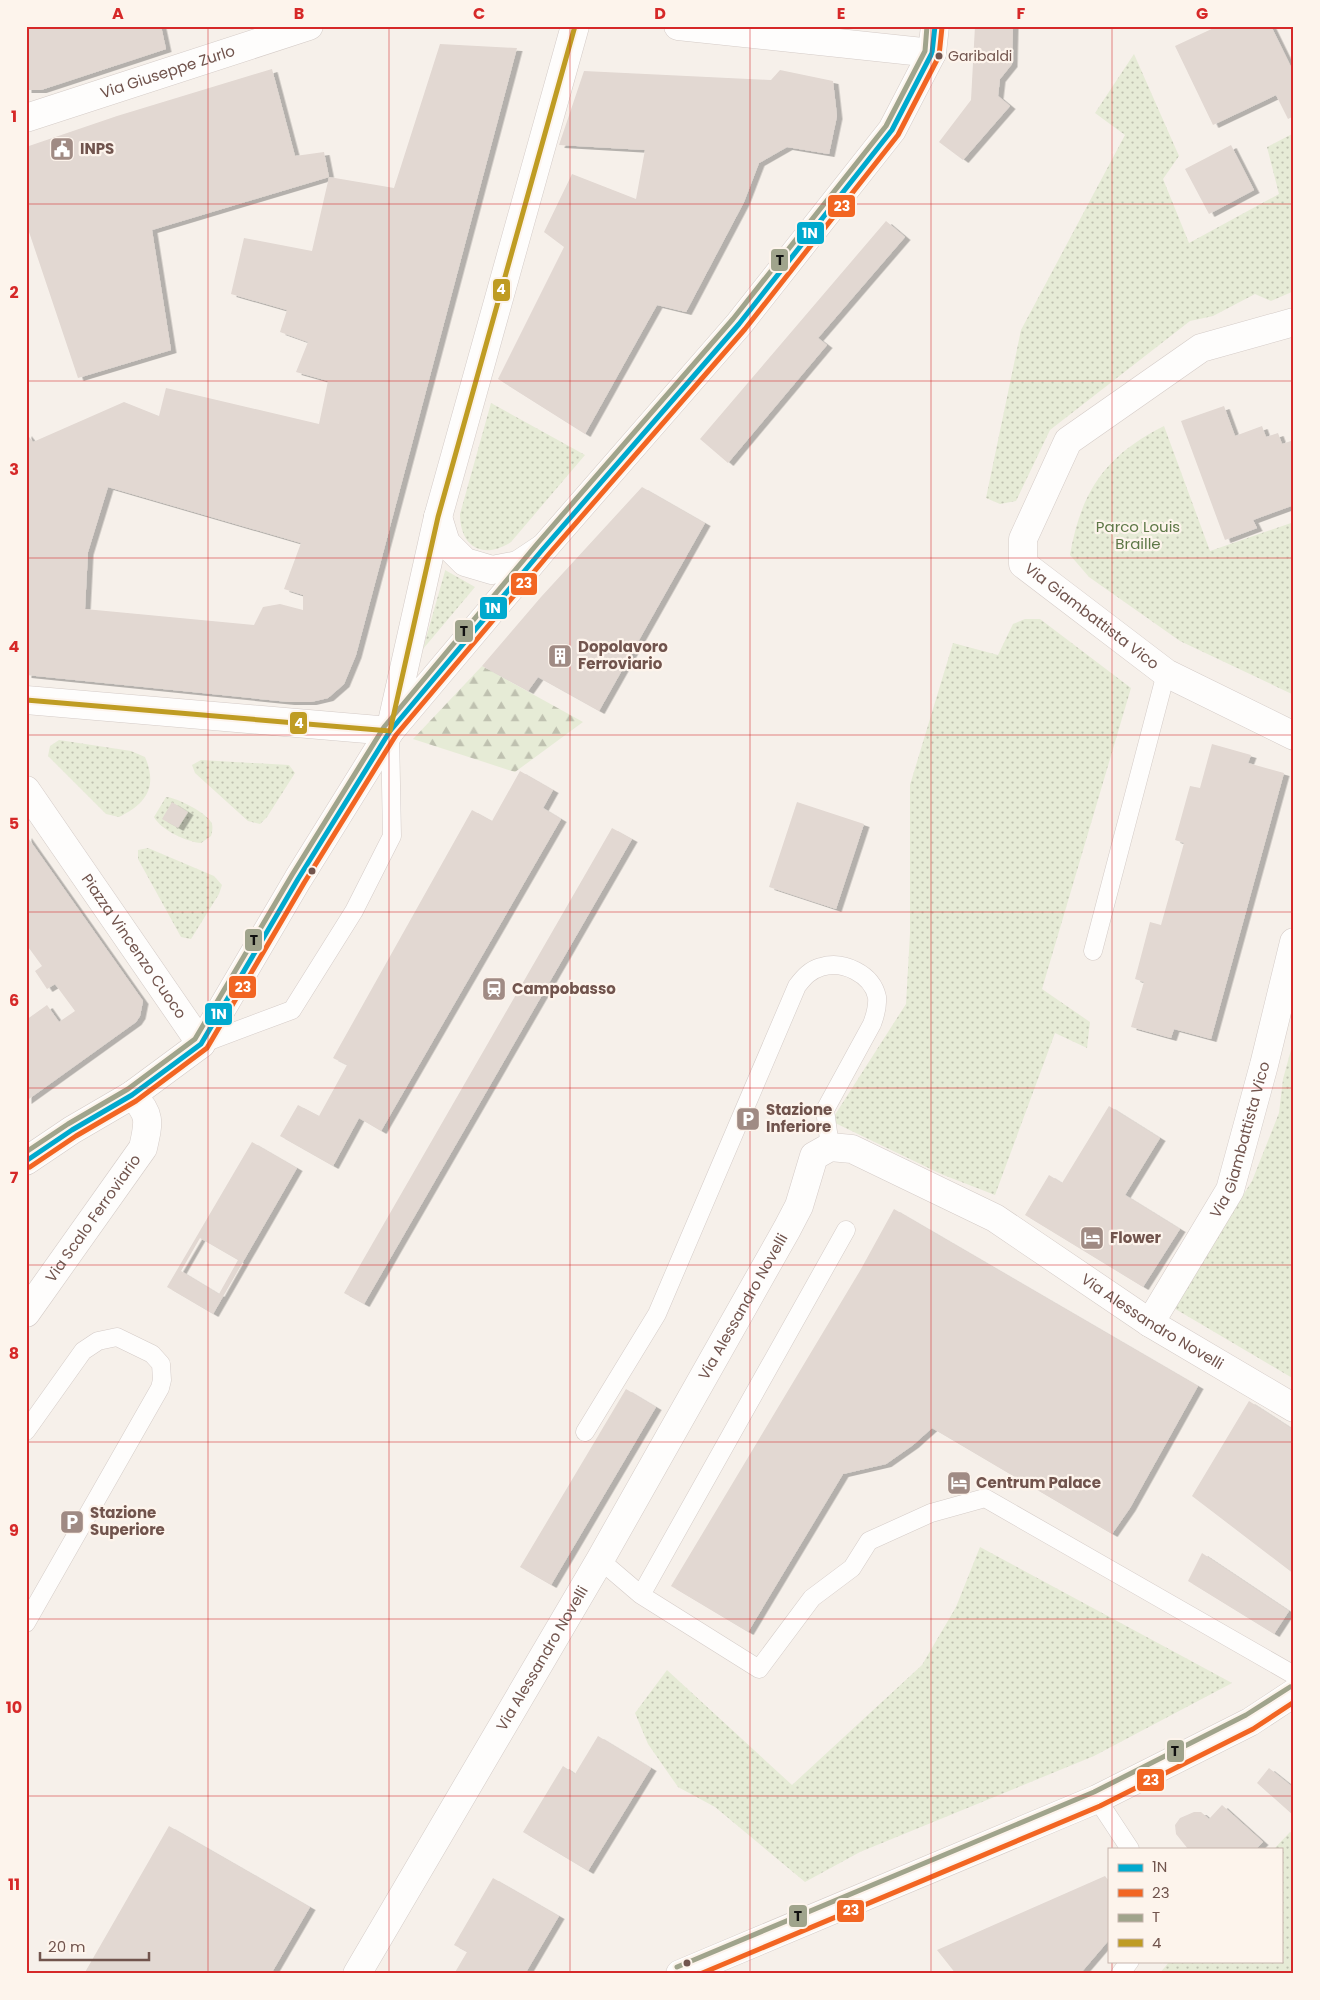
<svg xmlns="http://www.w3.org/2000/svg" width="1320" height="2000" viewBox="0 0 1320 2000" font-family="Poppins,sans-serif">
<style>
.green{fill:url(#green-dots)}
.forest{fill:url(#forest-firs)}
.building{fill:#e2d8d2;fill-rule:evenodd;filter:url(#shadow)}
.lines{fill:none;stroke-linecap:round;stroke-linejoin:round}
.lane-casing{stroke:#d4cbc7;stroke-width:19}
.street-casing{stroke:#d4cbc7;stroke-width:29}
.secondary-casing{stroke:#d5cbc7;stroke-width:29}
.lane{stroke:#fefdfc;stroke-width:18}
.street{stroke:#fefdfc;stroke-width:28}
.secondary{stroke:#fefdfc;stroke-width:28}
.bus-1-casing{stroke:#fdf4ec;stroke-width:9}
.bus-2-casing{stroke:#fdf4ec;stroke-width:9}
.bus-3-casing{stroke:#fdf4ec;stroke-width:9}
.bus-4-casing{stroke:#fdf4ec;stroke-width:9}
.bus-1{stroke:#00a9ce;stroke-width:5}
.bus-2{stroke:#f26522;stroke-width:5}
.bus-3{stroke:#a0a48c;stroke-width:5}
.bus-4{stroke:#bf9c23;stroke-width:5}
.grid{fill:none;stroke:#d62828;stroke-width:1;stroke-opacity:0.55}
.bus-dot{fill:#71544d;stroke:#fdf4ec;stroke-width:2}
.labels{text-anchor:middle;stroke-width:4.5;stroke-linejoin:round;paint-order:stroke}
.bus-label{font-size:14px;fill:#71544d;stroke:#fdf4ec;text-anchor:start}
.street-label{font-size:15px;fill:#71544d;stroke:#fdf4ec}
.poi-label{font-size:15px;font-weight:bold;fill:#71544d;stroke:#fdf4ec;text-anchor:start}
.park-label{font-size:15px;fill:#5d7746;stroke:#fdf4ec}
.line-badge{stroke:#fdf4ec;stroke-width:2}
.badge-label{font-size:14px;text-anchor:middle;font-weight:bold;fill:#fff}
.pale-badge-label{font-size:14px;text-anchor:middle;font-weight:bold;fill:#111}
.neatline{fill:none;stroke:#d62828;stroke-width:2}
.grid-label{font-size:16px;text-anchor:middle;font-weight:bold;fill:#d62828}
</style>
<defs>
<pattern id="green-dots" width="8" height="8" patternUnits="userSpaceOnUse" patternTransform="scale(1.25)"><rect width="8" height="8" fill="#e6ebd6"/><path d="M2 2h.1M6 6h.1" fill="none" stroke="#bfc1b0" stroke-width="1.8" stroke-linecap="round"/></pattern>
<pattern id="forest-firs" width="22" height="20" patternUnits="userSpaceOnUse" patternTransform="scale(1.25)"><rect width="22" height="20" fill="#e6ebd6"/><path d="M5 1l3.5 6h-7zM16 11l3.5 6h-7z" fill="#bfc1b0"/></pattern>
<filter id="shadow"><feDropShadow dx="5.5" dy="3" stdDeviation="0" flood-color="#0004"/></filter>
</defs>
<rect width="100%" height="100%" fill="#f6f0ea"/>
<path class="green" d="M1134,54L1179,156L1163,179L1189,243L1279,194L1267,147L1294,133V291L1271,301L1255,294L1213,316L1190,321L1050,430L1016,501L1000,504L986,498L1021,330L1125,135L1095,113Z
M491,403L585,455L511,542C483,560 460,547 460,514Z
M1164,426L1210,551L1294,522V695L1180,641L1089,577L1070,555C1081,491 1106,455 1164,426Z
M445,570L475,587L423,649L445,571Z
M1025,619H1040L1131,688L1042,989L1090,1022L1087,1048L1055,1033L995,1195L941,1174L831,1121L906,1004L910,933V785L953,643L998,655L1013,624Z
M59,740L131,751L145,757C158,787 146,804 119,817L106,814L48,756L50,746Z
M201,760L289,765L295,773L267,817L260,824L248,821L195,773L192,765Z
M166,797C176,797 209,814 212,824C213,828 212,833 211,836L201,843C187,842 161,830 154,817Z
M148,848L214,876L222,885L219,894L191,939L181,937L138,859V850Z
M1294,1039L1292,1081L1294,1379L1172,1307L1252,1181L1279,1113L1283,1079Z
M980,1547L1232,1683L1094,1756L860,1852L805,1882L715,1807L678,1787L648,1744L635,1713L667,1670L792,1785L922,1665L956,1607Z
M1290,1832L1294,1834V1974H1159L1170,1961H1281V1849H1274Z"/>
<path class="forest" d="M482,666L583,722L515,772L413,739Z"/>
<path class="building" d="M26,26H161L166,49L41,90H26Z
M975,26H1013L1012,64L1000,79L998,96L1010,106L963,160L939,142L971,100Z
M1218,26H1271L1294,73V116L1288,119L1276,95L1213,125L1175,46Z
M440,44L517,48L356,655L344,684L328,698L311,702H289L26,675V433L33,442L124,402L159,416L166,388L319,424L328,381L296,372L308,342L280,332L287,310L231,294L244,238L312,251L329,177L394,188ZM108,487L301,543L284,589L303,595V610L280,604L263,607L254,625L85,609L88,552Z
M272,69L295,156L324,152L329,177L152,230L171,350L78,378L26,223V147L117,116Z
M780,70L833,81L837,116L829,154L787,147L759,163L744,202L686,312L657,305L585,434L498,379L564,247L544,232L572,174L636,199L645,150L559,145L584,71L771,80Z
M1231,145L1254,190L1209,214L1185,169Z
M886,221L905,237L818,338L827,345L728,463L700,439Z
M1224,406L1235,436L1262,426L1266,437L1278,433L1282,444L1294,440V505L1253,520L1257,528L1225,540L1181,421Z
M642,487L705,523L599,711L538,677L528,691L482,666L541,597Z
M1212,744L1251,755L1248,763L1284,773L1211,1039L1174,1029L1171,1038L1131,1027L1144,982L1135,979L1150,922L1161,925L1184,843L1175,840L1190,786L1200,788Z
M520,771L553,790L543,808L561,819L381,1131L359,1118L333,1166L280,1136L298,1105L319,1116L347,1065L333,1058L472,810L492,821Z
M172,802L188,812L178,828L162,819Z
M797,802L864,824L836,909L769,887Z
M612,828L632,839L364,1304L344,1293Z
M26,835L143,1001L140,1016L136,1022L26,1101V1020L47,1005L59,1022L75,1011L55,984L47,989L35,971L42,966L26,944Z
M1109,1106L1160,1138L1125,1195L1180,1229L1143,1287L1025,1215L1049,1175L1062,1183Z
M252,1142L297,1168L213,1314L167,1287ZM200,1238L238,1260L219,1294L181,1271Z
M894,1209L1198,1386L1130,1508L1112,1534L932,1428L913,1445L886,1464L843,1474L748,1632L671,1586L861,1269Z
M626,1389L656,1407L551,1585L520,1567Z
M1249,1401L1294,1430V1574L1192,1496Z
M1202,1553L1289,1611L1274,1634L1188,1581Z
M598,1736L651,1768L588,1871L523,1832L563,1766L575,1774Z
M1269,1768L1294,1788V1816L1257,1783Z
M1222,1805L1263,1842L1256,1849H1188L1176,1834L1175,1825L1180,1818L1194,1812H1201L1209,1819Z
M169,1826L310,1907L271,1974H84Z
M1105,1876L1109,1881V1940L1080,1974H956L937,1950Z
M493,1878L559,1916L525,1974H454L467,1952L454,1945Z"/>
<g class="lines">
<defs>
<path id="lane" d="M1093,951L1166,673
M201,1044L292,1010L354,911L392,836L390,732
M846,1230L641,1595L759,1669L812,1598L852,1568L869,1541L931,1513L985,1498L1294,1675
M26,1431L83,1351L98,1341L117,1337L152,1354L161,1364L162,1380L160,1388L26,1623
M585,1432L657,1314L797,986C804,977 810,970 821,967C843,960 872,974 877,997C878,1007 875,1016 872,1024L825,1110L830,1147
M600,1560L641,1595
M1097,1799L1130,1849
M1120,1974L1130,1961"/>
<g id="street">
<path d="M678,26L932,53"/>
<path id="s1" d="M26,118L309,26"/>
<path id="s2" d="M1294,322L1201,348L1068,441L1023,539V564L1166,673L1294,736"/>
<path d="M438,517L446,543L465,562L492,570L518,565L542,549"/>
<path d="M26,700L390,731L438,517L575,26"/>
<path id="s3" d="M26,790L201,1044"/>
<path id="s4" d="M26,1313L143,1148C149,1122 151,1114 132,1095"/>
<path id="s5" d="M1150,1323L1230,1190L1264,1065L1294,942"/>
<path id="s6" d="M357,1974L600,1560L787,1229L799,1206L814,1156L830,1147L852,1149L995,1218L1150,1323L1294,1408"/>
</g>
<path id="secondary" d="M26,1161L72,1130L132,1095L201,1044L298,879L390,731L543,549L739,324L892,130L932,53L935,26
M680,1974L1097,1799L1250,1722L1294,1693"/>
</defs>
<use href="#lane" class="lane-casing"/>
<use href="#street" class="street-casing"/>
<use href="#secondary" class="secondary-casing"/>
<use href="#lane" class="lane"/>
<use href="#street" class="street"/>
<use href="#secondary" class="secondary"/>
<defs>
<path id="bus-1" d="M26,1161L72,1130L132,1095L201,1044L298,879L390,731L543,549L739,324L892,130L932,53L935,26"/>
<path id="bus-2" d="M30,1167L76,1136L136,1101L207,1048L304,883L396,735L549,554L745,329L898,135L939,56L942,27
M700,1974L1100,1806L1253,1729L1294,1702"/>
<path id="bus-3" d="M26,1152L68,1124L128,1089L195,1039L292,875L384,727L537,544L733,319L886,126L925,51L927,26
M677,1967L1094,1792L1246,1715L1290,1687"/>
<path id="bus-4" d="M26,700L390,731L438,517L575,26"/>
</defs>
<use href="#bus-1" class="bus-1-casing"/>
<use href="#bus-2" class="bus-2-casing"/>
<use href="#bus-3" class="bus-3-casing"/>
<use href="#bus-4" class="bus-4-casing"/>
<use href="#bus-1" class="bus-1"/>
<use href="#bus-2" class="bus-2"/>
<use href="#bus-3" class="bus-3"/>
<use href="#bus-4" class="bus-4"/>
</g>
<path class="grid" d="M208,26V1974M389,26V1974M570,26V1974M750,26V1974M931,26V1974M1112,26V1849M26,204H1294M26,381H1294M26,558H1294M26,735H1294M26,912H1294M26,1088H1294M26,1265H1294M26,1442H1294M26,1619H1294M26,1796H1294M1112,1961V1974"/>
<defs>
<symbol id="civic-square" viewBox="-11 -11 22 22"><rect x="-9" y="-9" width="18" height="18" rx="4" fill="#a08b84" stroke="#fdf4ec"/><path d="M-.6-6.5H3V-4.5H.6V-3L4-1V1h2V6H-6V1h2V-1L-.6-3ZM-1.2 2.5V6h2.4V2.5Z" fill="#fff"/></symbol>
<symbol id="building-square" viewBox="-11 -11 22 22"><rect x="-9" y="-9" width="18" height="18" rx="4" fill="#a08b84" stroke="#fdf4ec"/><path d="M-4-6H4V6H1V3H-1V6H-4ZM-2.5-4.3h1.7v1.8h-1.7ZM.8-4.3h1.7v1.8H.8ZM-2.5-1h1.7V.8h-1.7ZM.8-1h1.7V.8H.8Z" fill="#fff"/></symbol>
<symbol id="station-square" viewBox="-11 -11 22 22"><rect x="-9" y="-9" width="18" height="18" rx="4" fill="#a08b84" stroke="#fdf4ec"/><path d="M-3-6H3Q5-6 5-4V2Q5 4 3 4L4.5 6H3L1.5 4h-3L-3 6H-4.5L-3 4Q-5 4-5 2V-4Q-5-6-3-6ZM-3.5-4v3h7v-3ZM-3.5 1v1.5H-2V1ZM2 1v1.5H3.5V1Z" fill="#fff"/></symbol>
<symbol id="parking-square" viewBox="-11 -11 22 22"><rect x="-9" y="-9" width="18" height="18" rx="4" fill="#a08b84" stroke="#fdf4ec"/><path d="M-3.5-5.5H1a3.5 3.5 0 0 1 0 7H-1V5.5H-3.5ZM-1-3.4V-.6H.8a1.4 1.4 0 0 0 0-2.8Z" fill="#fff"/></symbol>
<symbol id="hotel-square" viewBox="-11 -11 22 22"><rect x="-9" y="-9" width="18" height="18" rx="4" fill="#a08b84" stroke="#fdf4ec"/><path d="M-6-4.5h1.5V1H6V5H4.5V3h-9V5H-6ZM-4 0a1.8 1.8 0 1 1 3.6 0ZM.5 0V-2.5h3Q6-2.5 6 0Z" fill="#fff"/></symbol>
</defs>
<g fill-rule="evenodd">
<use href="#civic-square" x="48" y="135" width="28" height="28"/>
<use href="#building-square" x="546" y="642" width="28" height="28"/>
<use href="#station-square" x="480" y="975" width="28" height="28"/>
<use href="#parking-square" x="734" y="1105" width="28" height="28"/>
<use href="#hotel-square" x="1078" y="1224" width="28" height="28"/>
<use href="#hotel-square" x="945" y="1469" width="28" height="28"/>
<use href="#parking-square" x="58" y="1508" width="28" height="28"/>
</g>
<g class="bus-dot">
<circle cx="939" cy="56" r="4.5"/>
<circle cx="312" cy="871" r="4.5"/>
<circle cx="687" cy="1963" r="4.5"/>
</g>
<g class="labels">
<g class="bus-label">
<text x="948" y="61">Garibaldi</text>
</g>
<g class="street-label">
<text dy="5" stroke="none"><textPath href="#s1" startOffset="149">Via Giuseppe Zurlo</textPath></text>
<text dy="5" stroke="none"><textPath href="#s2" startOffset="478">Via Giambattista Vico</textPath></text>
<text dy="5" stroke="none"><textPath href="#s3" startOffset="190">Piazza Vincenzo Cuoco</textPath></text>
<text dy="5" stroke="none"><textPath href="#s5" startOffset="206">Via Giambattista Vico</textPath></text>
<text dy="5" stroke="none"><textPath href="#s4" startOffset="116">Via Scalo Ferroviario</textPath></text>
<text dy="5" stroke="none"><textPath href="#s6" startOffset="771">Via Alessandro Novelli</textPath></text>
<text dy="5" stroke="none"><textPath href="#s6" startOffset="1326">Via Alessandro Novelli</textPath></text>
<text dy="5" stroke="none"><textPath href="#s6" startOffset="366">Via Alessandro Novelli</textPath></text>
</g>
<g class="poi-label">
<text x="80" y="154">INPS</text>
<text x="578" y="652">Dopolavoro<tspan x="578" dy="17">Ferroviario</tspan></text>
<text x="512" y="994">Campobasso</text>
<text x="766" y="1115">Stazione<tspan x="766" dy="17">Inferiore</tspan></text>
<text x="1110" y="1243">Flower</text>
<text x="976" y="1488">Centrum Palace</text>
<text x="90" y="1518">Stazione<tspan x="90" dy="17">Superiore</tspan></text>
</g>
<g class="park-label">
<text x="1138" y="532">Parco Louis<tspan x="1138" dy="17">Braille</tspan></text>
</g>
</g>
<g class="line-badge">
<rect x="827" y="194" width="29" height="24" rx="5" fill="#f26522"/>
<rect x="796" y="221" width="29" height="24" rx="5" fill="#00a9ce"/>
<rect x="770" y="248" width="19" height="24" rx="5" fill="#a0a48c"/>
<rect x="492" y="278" width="19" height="24" rx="5" fill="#bf9c23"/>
<rect x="510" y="572" width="28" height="24" rx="5" fill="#f26522"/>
<rect x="479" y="596" width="29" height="24" rx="5" fill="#00a9ce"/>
<rect x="454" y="619" width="20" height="24" rx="5" fill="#a0a48c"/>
<rect x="289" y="711" width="19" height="24" rx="5" fill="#bf9c23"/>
<rect x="244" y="928" width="19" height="24" rx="5" fill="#a0a48c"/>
<rect x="228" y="975" width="29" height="24" rx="5" fill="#f26522"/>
<rect x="204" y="1002" width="29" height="24" rx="5" fill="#00a9ce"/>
<rect x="1166" y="1739" width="19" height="24" rx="5" fill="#a0a48c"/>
<rect x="1136" y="1768" width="29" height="24" rx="5" fill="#f26522"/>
<rect x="836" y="1899" width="29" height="24" rx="5" fill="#f26522"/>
<rect x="788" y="1904" width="20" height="24" rx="5" fill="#a0a48c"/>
</g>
<g class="badge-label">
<text x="842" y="211">23</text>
<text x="810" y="238">1N</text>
<text x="501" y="294">4</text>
<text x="524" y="588">23</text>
<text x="493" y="613">1N</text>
<text x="299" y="728">4</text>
<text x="243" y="992">23</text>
<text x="219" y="1019">1N</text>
<text x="1151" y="1785">23</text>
<text x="851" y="1915">23</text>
</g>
<g class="pale-badge-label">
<text x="780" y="265">T</text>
<text x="464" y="636">T</text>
<text x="254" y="945">T</text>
<text x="1175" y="1756">T</text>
<text x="798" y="1921">T</text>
</g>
<rect width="1320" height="2000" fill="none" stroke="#fdf4ec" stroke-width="55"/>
<rect x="1108" y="1848" width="175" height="115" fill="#fdf4ec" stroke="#c5b4ac"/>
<rect x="1118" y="1864" width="25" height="8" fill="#00a9ce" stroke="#c5b4ac"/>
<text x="1152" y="1872" font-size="15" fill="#71544d">1N</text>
<rect x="1118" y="1889" width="25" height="8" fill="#f26522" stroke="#c5b4ac"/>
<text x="1152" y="1898" font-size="15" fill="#71544d">23</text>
<rect x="1118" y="1914" width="25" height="8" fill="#a0a48c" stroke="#c5b4ac"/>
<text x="1152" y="1922" font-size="15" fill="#71544d">T</text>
<rect x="1118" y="1939" width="25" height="8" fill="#bf9c23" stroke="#c5b4ac"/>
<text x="1152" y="1948" font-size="15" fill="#71544d">4</text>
<path d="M40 1952v8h109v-8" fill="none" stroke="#71544d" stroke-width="2.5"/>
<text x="48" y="1952" font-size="15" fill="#71544d" stroke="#fdf4ec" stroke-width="4" paint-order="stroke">20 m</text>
<rect x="28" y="28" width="1264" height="1944" class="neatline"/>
<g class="grid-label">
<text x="118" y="19">A</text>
<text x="299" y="19">B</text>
<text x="479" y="19">C</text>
<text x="660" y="19">D</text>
<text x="841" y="19">E</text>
<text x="1021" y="19">F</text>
<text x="1202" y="19">G</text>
<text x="14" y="122">1</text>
<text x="14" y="298">2</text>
<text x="14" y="475">3</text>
<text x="14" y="652">4</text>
<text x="14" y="829">5</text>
<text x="14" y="1006">6</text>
<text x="14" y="1183">7</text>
<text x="14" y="1359">8</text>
<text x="14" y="1536">9</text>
<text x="14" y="1713">10</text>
<text x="14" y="1890">11</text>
</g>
</svg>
